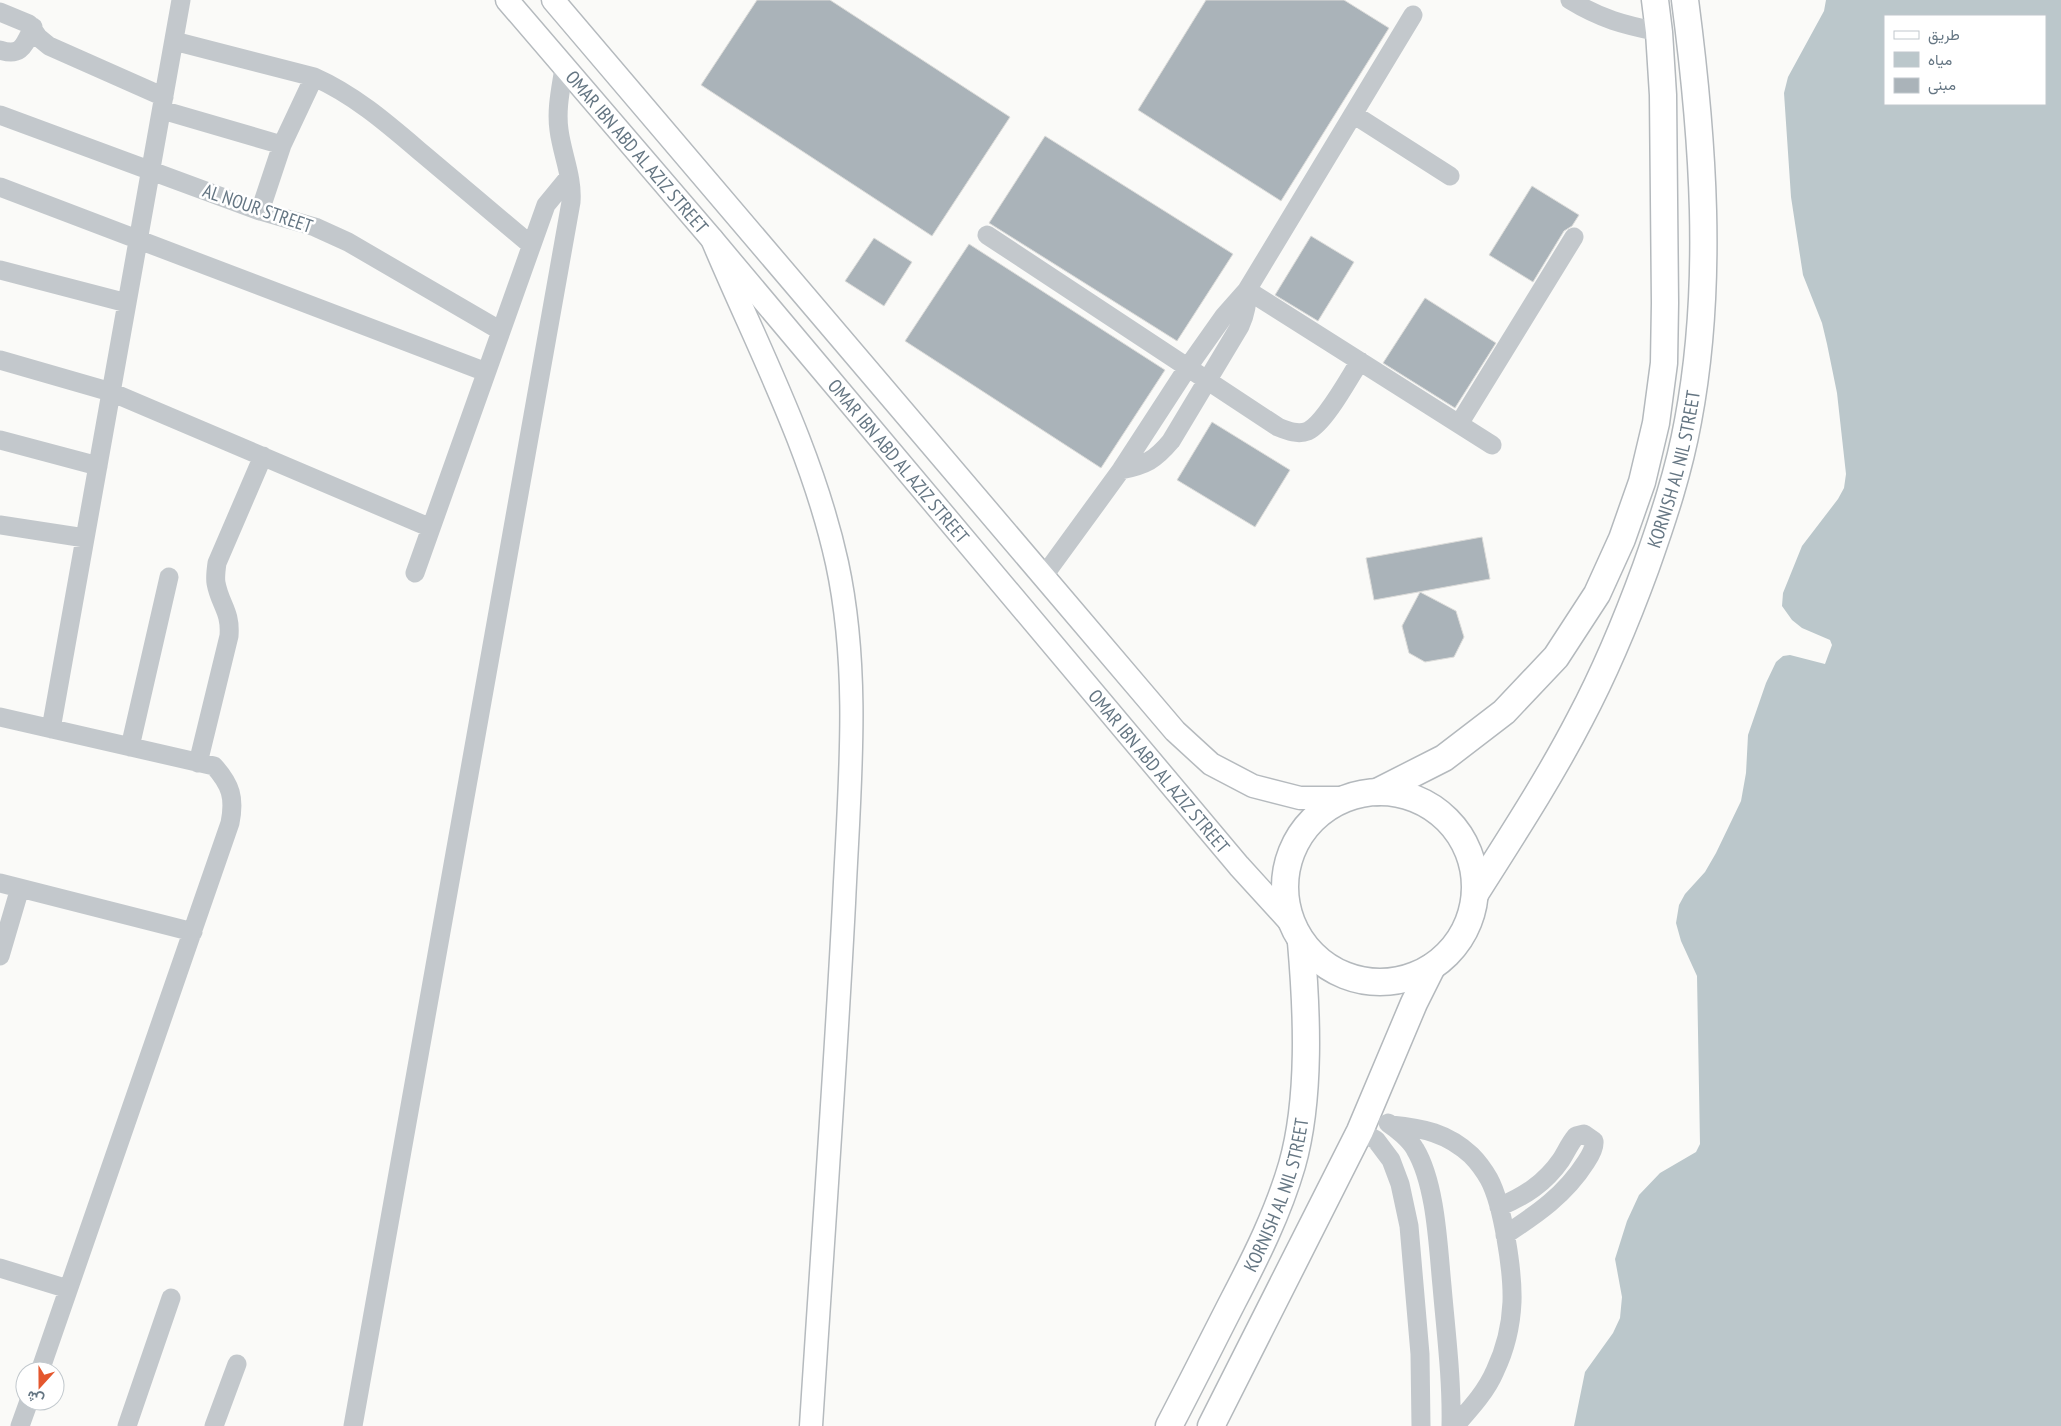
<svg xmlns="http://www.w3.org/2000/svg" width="2061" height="1426" viewBox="0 0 2061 1426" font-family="'PT Sans Narrow',Vazirmatn,sans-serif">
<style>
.water{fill:#bbc7cb;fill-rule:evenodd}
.building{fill:#aab3b9;stroke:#dcdcda}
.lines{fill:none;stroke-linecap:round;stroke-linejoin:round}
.major-casing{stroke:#b5babe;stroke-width:25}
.highway-casing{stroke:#b4b9bd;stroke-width:29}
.minor{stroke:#c3c8cc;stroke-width:19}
.major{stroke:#fff;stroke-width:22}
.highway{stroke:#fff;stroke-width:26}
.labels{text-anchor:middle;stroke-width:5;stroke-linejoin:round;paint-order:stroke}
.street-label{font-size:19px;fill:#657683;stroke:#fff}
</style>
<rect width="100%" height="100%" fill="#fafaf8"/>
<path class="water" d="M1826,0H2061V1426H1574L1585,1372L1613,1333L1620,1318L1622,1297L1615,1259L1627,1221L1639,1195L1660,1173L1696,1152L1700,1144L1697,976L1681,941L1676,923L1679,905L1685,894L1705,872L1716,853L1741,801L1746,773L1748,735L1766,683L1776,662L1783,656L1790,655L1825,664L1832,645L1830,640L1802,628L1792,620L1782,606L1783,593L1802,546L1838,499L1844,488L1846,474L1837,393L1827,344L1822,323L1803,275L1791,197L1784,93L1788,77L1824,11ZM1885,16H2045V104H1885Z"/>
<path class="building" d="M757,0H830L1010,117L932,236L701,85Z
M1206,0H1344L1389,28L1281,201L1138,110Z
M1045,136L1233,254L1177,341L989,223Z
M1532,186L1579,215L1572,226L1564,231L1533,282L1489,255Z
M1311,236L1354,262L1318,321L1275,295Z
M874,238L912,262L884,306L845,281Z
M969,244L1165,370L1101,468L905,341Z
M1425,298L1496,343L1455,408L1383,363Z
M1212,422L1290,470L1255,527L1177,480Z
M1482,537L1490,579L1374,600L1366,558Z
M1420,592L1456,611L1464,637L1454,657L1425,662L1409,653L1402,626Z"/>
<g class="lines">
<defs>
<g id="major">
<path id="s1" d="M507,0L712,239L1239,866L1291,923"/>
<path d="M553,0L1175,731L1211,764L1253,786L1300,798H1348"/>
<path d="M712,239C757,346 812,449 837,563C861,674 849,790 844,903C835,1077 822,1252 811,1426"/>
</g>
<g id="highway">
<path d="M1377,792L1444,758L1504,712L1556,657L1597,594L1622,539L1642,482L1656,423L1664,363L1665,303L1663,95L1659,32L1655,0"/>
<circle cx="1380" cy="887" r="95"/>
<path id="s2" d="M1475,894C1511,837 1549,779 1580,719C1606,670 1627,619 1646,567C1663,519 1679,471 1688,421C1714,283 1703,138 1685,0"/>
<path id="s3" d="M1169,1426C1191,1384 1212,1342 1233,1301C1256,1257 1278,1213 1292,1165C1311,1098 1307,1011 1301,942"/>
<path d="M1211,1426L1360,1131L1414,1003L1432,967"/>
</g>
</defs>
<use href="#major" class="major-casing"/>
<use href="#highway" class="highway-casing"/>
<path class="minor" d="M1570,0C1601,19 1624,25 1659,32
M0,12L29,24L38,37L49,46L164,97
M174,41L314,77C355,95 389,125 423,154C459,184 495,215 531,245
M0,50C22,57 24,45 33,27
M162,110L282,145
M1353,114L1450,176
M0,115L260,211L315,227L348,242L501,331
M0,187L486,372
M260,211L282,145L314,77
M987,235L1278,427C1288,431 1298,435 1308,431C1325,423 1349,378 1360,361
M0,270L127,303
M1247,290L1492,445
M0,360L111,392L431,528
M1459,424L1574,237
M0,440L98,466
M1121,470C1146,465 1155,460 1171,441L1240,326C1246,313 1247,304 1247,290
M0,525L85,538
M415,573L546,205L569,177
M1043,577L1121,470L1188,367L1224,316L1247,290L1413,15
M0,717L214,766C231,785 235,798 230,823L40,1371
M51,729L181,0
M130,747L169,577
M198,763L229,636C231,611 220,605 216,583C215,577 216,570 217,563L263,456
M0,883L193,932
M0,956L20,888
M1388,1123C1397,1129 1410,1140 1415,1149C1436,1184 1438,1246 1442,1286C1446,1333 1452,1379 1451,1426
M1391,1125C1423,1128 1447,1133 1471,1155C1477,1161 1485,1172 1489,1179C1503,1205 1513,1272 1512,1302C1511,1325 1505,1350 1495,1371C1486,1392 1470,1409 1455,1426
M1360,1131L1376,1140L1391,1160L1400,1184L1409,1226L1420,1354L1421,1426
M1499,1207C1525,1196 1545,1183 1561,1160C1566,1152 1570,1143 1576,1136L1584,1134L1594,1141C1595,1148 1590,1156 1586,1162C1565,1195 1537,1214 1505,1235
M0,1268L68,1289
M20,1426L29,1401
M127,1426L171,1298
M214,1426L237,1364
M353,1426L571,202C573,177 562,154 559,130C556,109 561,88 564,68"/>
<use href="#major" class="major"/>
<use href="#highway" class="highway"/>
</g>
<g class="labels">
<g class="street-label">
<text dy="7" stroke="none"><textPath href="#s1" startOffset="200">OMAR IBN ABD AL AZIZ STREET</textPath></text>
<text transform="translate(258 208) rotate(19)" y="7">AL NOUR STREET</text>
<text dy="7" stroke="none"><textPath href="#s1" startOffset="605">OMAR IBN ABD AL AZIZ STREET</textPath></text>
<text dy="7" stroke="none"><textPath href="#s2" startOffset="472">KORNISH AL NIL STREET</textPath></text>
<text dy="7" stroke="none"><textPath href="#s1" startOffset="1010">OMAR IBN ABD AL AZIZ STREET</textPath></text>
<text dy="7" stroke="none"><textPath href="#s3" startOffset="256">KORNISH AL NIL STREET</textPath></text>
</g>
</g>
<rect x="1884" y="15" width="162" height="90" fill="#ffffff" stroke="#c1c8cd"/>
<rect x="1894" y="31" width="25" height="8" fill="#ffffff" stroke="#c1c8cd"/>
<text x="1928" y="40" font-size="15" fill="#657683">طريق</text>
<rect x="1894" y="52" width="25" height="15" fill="#bbc7cb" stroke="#c1c8cd"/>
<text x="1928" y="65" font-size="15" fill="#657683">مياه</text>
<rect x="1894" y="78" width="25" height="15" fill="#aab3b9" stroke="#c1c8cd"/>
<text x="1928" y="90" font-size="15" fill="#657683">مبنى</text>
<g transform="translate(40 1386) rotate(201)"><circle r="24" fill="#ffffff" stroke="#c1c8cd"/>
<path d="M0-4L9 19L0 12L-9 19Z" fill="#e4572e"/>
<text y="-8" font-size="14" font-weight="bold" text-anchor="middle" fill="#657683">ش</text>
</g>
</svg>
